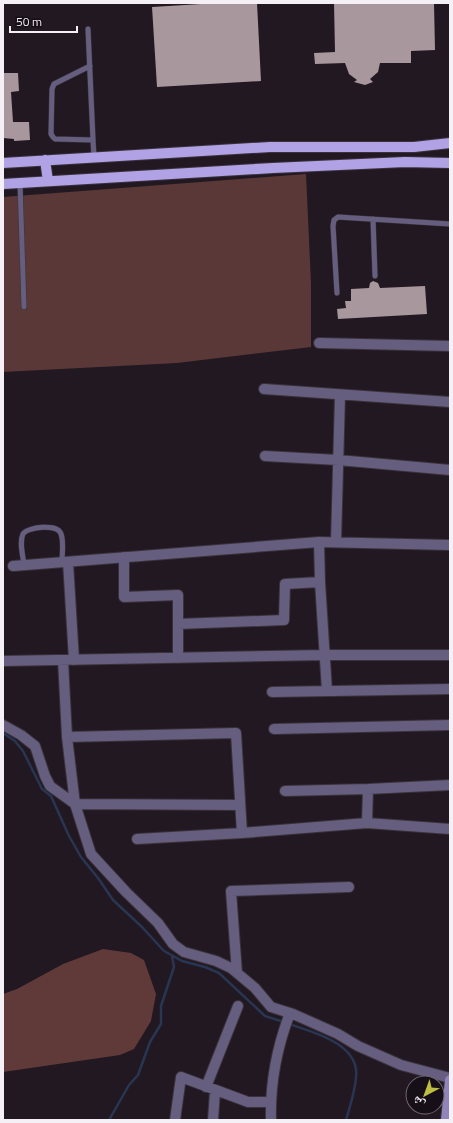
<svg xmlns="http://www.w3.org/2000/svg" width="453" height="1123" viewBox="0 0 453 1123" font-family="'Titillium Web','Noto Naskh Arabic',sans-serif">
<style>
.green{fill:#5a3837}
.forest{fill:#603a38}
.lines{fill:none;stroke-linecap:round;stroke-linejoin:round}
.stream{stroke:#293653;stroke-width:2.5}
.building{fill:#a9979e}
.service-casing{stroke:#3a323b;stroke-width:6}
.minor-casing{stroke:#3a323b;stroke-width:12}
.secondary-casing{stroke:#3a323b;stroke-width:12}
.primary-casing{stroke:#3a323b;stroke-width:12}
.service{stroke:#655e7e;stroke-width:5}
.minor{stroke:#655e7e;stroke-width:10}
.secondary{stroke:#9084b8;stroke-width:10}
.primary{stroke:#b1a1e5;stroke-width:10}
</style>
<rect width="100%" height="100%" fill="#211821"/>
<path class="green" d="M306,174L311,283V347L177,363L3,372V197Z"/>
<path class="forest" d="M103,949L131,953L144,960L156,994L151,1021L134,1049L120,1055L3,1072V994L17,989L63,964Z"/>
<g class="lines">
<path class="stream" d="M3,733L15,741L23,751L42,789L51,796L69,836L81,857L98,878L113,900L142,927L164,951L182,961L205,967L219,973L265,1016L284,1022
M289,1024C313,1032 360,1044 356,1077C355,1092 350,1106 346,1120
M109,1120L129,1085L138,1075L150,1042L161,1024V1006L174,967L172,956"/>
</g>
<path class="building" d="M217,3H257L261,81L157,87L152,7Z
M334,3H434L435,50L411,51V63H380L378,72L370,79L373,82L365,85L354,82L357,80L349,74L345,63L315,64L314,53L335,52Z
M3,73H18L19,91L11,92L13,122H29L30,140L14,141V139L3,138Z
M373,281L378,283L380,288L425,286L427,314L338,319L337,309L346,308L345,301H351V289L369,288L370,283Z"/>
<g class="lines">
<defs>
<path id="service" d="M88,29L93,140
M90,66L54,84L52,89L51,134L53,137L55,139L93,140L94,157
M20,183L24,307
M373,219L375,276
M337,293L333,226L334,220L338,217L450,224
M24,565C23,556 19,542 23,534C27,527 58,523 61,534C64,542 62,553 62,562"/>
<path id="minor" d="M319,343L450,346
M264,389L450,402
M265,456L338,460L450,470
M319,542L320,582L327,691
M336,542L340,395
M124,557V597L178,595V658
M68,562L74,660
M13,566L319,542L450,545
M178,624L284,620L285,584L320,582
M63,660L67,737L75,804L240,805
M3,661L325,655H450
M272,692L450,689
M3,725L21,735L35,746L45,776L50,786L75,804L91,854L126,892L158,923L173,944L184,952L216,961L231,968L255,988L271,1007L293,1014L338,1034L358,1046L401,1065L450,1078
M274,729L450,725
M67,737L236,733L242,833
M285,791L368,789L450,785
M367,823L368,789
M137,839L242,833L367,823L450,829
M237,973L231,891L349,887
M206,1087L238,1006
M175,1120L181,1077L248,1102H270
M213,1120L215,1091
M271,1120C270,1084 277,1047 290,1013"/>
<path id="secondary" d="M446,1120L450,1080"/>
<path id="primary" d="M45,160L48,181
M3,163L270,147H414L450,143
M3,184L273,168L405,162L450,163"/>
</defs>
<use href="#service" class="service-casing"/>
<use href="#minor" class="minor-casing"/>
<use href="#secondary" class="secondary-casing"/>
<use href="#primary" class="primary-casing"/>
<use href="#service" class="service"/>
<use href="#minor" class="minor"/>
<use href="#secondary" class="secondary"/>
<use href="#primary" class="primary"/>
</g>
<rect width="453" height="1123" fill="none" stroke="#f5eff6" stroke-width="8"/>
<g transform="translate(425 1095) rotate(221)"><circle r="19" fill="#170f18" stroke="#706971"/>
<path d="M0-3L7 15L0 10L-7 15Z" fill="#bebf42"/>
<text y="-6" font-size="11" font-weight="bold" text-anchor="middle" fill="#f5eff6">ش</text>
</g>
<path d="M10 26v6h67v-6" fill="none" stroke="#f5eff6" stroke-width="2"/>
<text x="16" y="26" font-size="12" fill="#f5eff6" stroke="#170f18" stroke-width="3" paint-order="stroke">50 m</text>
</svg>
